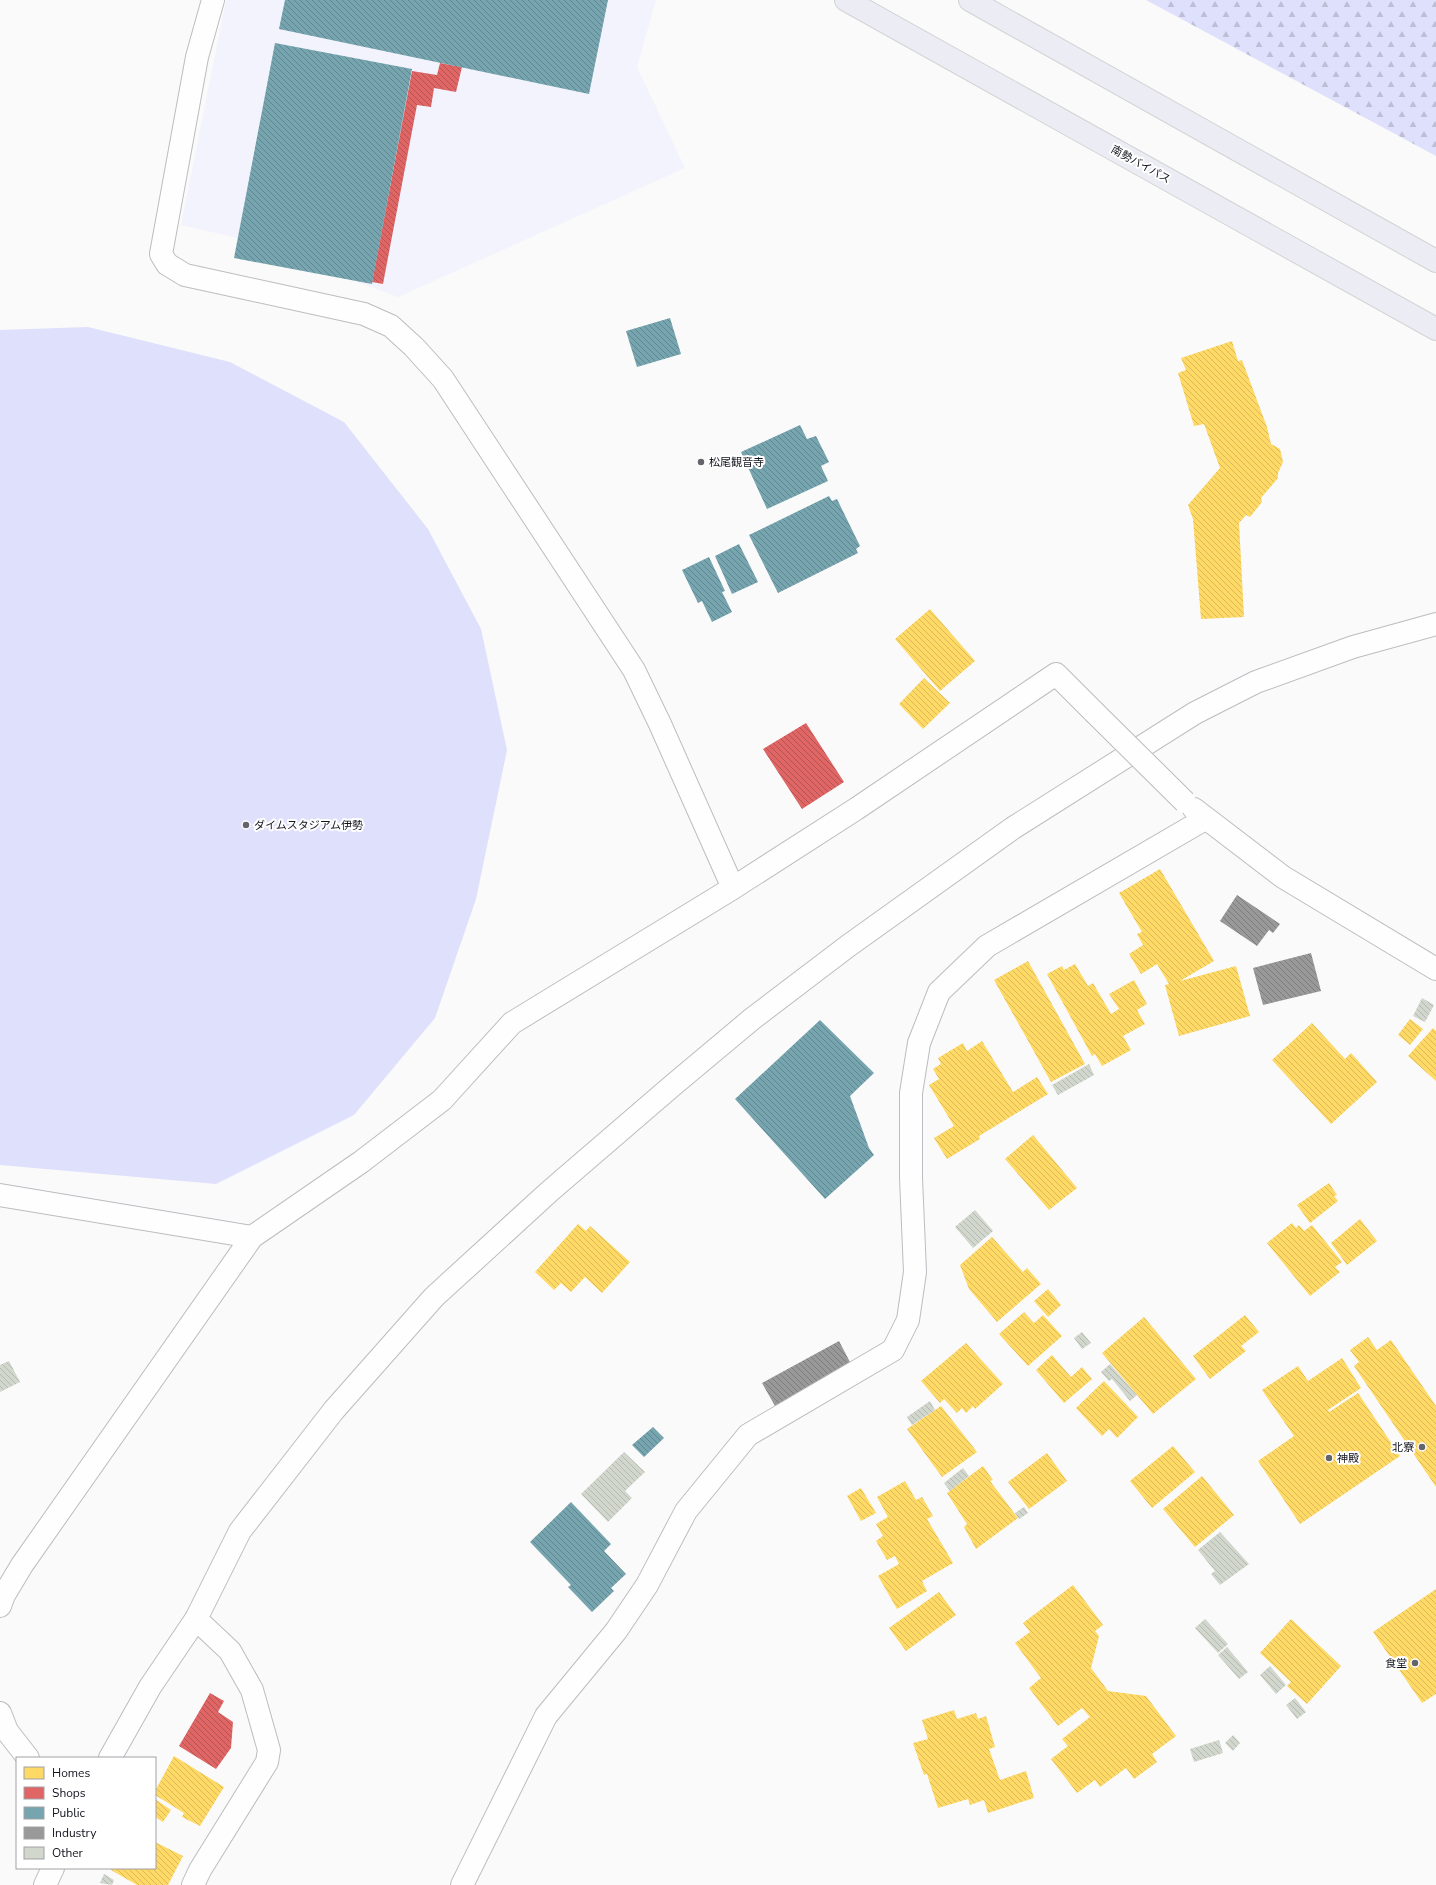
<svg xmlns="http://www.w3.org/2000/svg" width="1436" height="1885" viewBox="0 0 1436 1885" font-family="'Nunito Sans','Noto Sans JP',sans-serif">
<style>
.built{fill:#f2f3fc}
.green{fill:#dfe0fb}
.forest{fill:url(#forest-firs)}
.homes{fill:url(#homes-back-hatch)}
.shops{fill:url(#shops-back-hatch)}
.public{fill:url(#public-back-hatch)}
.industry{fill:url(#industry-back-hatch)}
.building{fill:url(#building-back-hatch)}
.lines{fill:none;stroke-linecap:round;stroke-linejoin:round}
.minor-casing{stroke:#bcbcc2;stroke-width:24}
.tertiary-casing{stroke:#bcbcc2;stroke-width:24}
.trunk-casing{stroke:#d3d3d5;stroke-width:24}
.minor{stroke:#fefefe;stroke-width:22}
.tertiary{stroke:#fefefe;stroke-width:22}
.trunk{stroke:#ececf4;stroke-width:22}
.minor-bridge-casing{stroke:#bcbcc2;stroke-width:24;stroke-linecap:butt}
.minor-bridge{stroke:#fefefe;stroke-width:22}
.poi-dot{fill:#64646b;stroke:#fff;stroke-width:1.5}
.labels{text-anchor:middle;stroke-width:4;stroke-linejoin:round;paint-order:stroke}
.street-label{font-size:11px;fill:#13141e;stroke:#fff}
.poi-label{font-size:11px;fill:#13141e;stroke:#fff;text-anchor:start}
</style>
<defs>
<pattern id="forest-firs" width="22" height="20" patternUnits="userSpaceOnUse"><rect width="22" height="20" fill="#dfe0fb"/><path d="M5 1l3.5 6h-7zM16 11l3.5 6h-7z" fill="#bebfd7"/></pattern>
<pattern id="homes-back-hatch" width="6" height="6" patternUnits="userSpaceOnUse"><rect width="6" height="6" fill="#ffd966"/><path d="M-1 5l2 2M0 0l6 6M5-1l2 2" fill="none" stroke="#dab958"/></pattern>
<pattern id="shops-back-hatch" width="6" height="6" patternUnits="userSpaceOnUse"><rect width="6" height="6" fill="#e06666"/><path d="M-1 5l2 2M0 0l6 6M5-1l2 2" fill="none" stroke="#b45353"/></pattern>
<pattern id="public-back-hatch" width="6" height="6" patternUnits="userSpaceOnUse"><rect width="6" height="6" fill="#76a5af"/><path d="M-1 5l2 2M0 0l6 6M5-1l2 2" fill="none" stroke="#60858e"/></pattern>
<pattern id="industry-back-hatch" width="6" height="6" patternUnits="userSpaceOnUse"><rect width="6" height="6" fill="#999"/><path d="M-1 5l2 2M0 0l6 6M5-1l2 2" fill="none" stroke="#7c7c7c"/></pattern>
<pattern id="building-back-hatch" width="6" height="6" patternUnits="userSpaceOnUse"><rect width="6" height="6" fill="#d2d7cd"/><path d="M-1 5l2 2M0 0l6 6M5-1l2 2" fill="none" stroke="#b3b8b0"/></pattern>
</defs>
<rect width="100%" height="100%" fill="#fafafa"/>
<path class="built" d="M226,0H656L637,67L685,168L398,297L242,239L181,225Z"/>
<path class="green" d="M88,327L230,362L344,422L428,529L481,629L507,750L476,899L435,1018L354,1115L216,1184L0,1165V330Z"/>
<path class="forest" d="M1146,0H1436V156Z"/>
<path class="homes" d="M1232,341L1238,361L1242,360L1267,427L1271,444L1280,449L1283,462L1278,473V478L1261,498L1262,502L1250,517L1246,515L1239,523L1244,617L1201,619L1193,519L1188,505L1220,468L1204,424L1194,426L1178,373L1186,370L1181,358Z
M930,609L975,661L940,691L895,639Z
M924,678L950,703L923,729L899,704Z
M1160,869L1214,961L1180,981L1236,966L1250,1016L1179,1036L1165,985L1169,984L1157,964L1141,974L1129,954L1143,945L1137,934L1142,932L1119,893Z
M1028,961L1085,1064L1051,1082L994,980Z
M1075,964L1088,986L1093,983L1111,1014L1119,1009L1109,994L1134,980L1147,1004L1137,1010L1145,1024L1123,1036L1131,1050L1102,1066L1095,1054L1092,1056L1047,974L1062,966L1064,970Z
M1410,1019L1423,1029L1410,1045L1398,1035Z
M1312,1023L1345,1059L1351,1053L1377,1082L1331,1124L1272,1060Z
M1433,1028L1436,1031V1081L1408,1056Z
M982,1041L1013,1092L1037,1077L1048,1094L979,1136L980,1139L947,1159L934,1138L954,1126L929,1085L939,1079L933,1069L941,1064L938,1058L963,1043L967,1051Z
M1033,1135L1077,1188L1049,1210L1005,1159Z
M1329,1183L1337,1195L1334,1196L1338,1201L1310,1223L1297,1205Z
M1360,1219L1377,1241L1347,1265L1331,1243Z
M1292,1223L1296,1228L1299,1225L1304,1231L1312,1225L1342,1262L1335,1267L1340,1272L1310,1296L1267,1243Z
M578,1224L586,1231L590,1226L630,1262L602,1293L585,1277L571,1292L561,1283L554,1290L535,1272Z
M992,1237L1023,1272L1027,1268L1041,1284L997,1322L969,1289L960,1265Z
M1048,1289L1061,1305L1048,1317L1034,1301Z
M1024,1312L1034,1323L1043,1315L1062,1336L1028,1366L999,1334Z
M1245,1315L1259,1332L1241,1346L1246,1351L1210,1379L1193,1356Z
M1144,1317L1196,1379L1153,1414L1102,1353Z
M1368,1337L1377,1350L1391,1340L1436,1406V1487L1354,1366L1359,1362L1350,1350Z
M966,1343L1003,1384L975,1409L973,1406L966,1413L962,1408L957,1413L944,1399L940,1403L921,1381Z
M1052,1355L1071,1377L1082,1367L1092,1379L1064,1403L1036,1370Z
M1342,1358L1361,1388L1328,1410L1329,1412L1358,1393L1400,1456L1300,1524L1258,1461L1294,1436L1262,1390L1298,1366L1308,1381Z
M1104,1381L1138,1417L1117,1438L1109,1429L1102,1436L1076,1408Z
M941,1406L977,1452L942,1477L907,1429Z
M1173,1446L1195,1472L1152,1508L1130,1481Z
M1047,1453L1067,1481L1029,1509L1008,1482Z
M983,1466L993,1480L990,1481L1018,1518L976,1549L964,1527L967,1524L947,1493Z
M1202,1476L1234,1515L1195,1547L1163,1509Z
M905,1481L916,1500L922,1497L933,1516L927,1519L953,1563L922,1581L927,1591L897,1609L878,1576L899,1564L895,1556L887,1560L876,1541L883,1536L876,1524L888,1517L877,1497Z
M861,1488L876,1513L861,1521L847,1496Z
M1073,1585L1103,1625L1095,1631L1099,1636L1091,1668L1108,1691L1146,1696L1176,1736L1152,1754L1157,1762L1134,1779L1126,1768L1100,1787L1095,1780L1077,1793L1051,1759L1068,1746L1062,1739L1090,1717L1082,1708L1058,1726L1029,1688L1041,1678L1015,1643L1030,1632L1023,1623Z
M1436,1589V1694L1422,1703L1373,1632Z
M939,1592L956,1615L906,1651L889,1628Z
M1291,1619L1341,1666L1307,1704L1287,1686L1291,1682L1260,1653Z
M954,1710L957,1719L976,1713L978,1719L986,1716L995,1747L989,1749L1000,1780L1026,1771L1034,1798L988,1813L984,1800L970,1805L968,1799L938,1808L927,1774L924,1775L913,1743L928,1739L922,1720Z
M174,1756L224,1787L200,1826L182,1817L184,1813L155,1795V1791Z
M155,1799L171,1810L163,1822L155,1817Z
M155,1842L183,1856L168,1885H137L111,1870L112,1868H155Z"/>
<path class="shops" d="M440,63L462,67L456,92L434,88L431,107L417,105L383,284L372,282L412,71L437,75Z
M806,723L844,782L802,809L763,749Z
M210,1693L224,1701L218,1712L233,1722L231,1748L216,1769L179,1746Z"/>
<path class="public" d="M285,0H608L589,94L279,29Z
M275,43L412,69L372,284L234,258Z
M670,318L681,354L637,367L626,331Z
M800,425L807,439L816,436L829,462L821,466L828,481L767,509L741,452Z
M829,496L832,501L837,499L860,546L856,549L858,553L778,593L749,535Z
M739,544L758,582L732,594L715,556Z
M709,557L725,591L722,592L732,612L712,622L702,601L698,603L682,570Z
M820,1020L874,1073L850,1096L869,1148L874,1155L825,1199L735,1099Z
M653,1427L664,1438L644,1457L632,1445Z
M571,1502L611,1544L604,1551L626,1574L611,1588L614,1591L592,1612L568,1587L571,1585L530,1542Z"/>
<path class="industry" d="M1237,895L1280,924L1273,933L1269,930L1257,946L1220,921Z
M1311,953L1321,991L1263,1005L1253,968Z
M839,1341L851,1364L775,1406L762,1383Z"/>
<path class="building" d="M1422,998L1434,1005L1425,1022L1413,1016Z
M1089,1064L1094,1075L1058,1095L1052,1085Z
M975,1210L993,1231L973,1248L955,1227Z
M1082,1332L1091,1343L1082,1349L1074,1338Z
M9,1361L20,1382L0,1392V1365Z
M1110,1364L1137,1395L1130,1401L1112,1379L1109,1381L1101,1372Z
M930,1401L935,1410L912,1425L907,1417Z
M624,1452L645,1472L625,1491L632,1498L608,1522L581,1494Z
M963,1468L969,1476L950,1491L944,1483Z
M1024,1507L1028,1513L1019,1519L1015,1513Z
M1220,1532L1249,1564L1220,1585L1211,1574L1215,1571L1198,1550Z
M1205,1619L1228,1644L1218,1653L1195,1628Z
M1227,1647L1248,1672L1239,1679L1218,1655Z
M1270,1666L1286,1685L1276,1694L1260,1675Z
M1295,1698L1306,1712L1297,1719L1286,1705Z
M1233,1735L1240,1743L1233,1751L1225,1743Z
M1219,1740L1223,1753L1194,1762L1190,1749Z
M104,1874L114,1880L112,1885L100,1883Z"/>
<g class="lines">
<defs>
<path id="minor" d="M213,0L197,57L161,254L167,264L185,275L364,314L391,326L414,347L443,379L634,670L660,724L733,888
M1194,809L1283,877L1436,969
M0,1195L252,1237
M0,1606L4,1595L22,1565L252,1237L361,1162L442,1100L512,1023L733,888L856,809L1056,674L1094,712
M0,1713L7,1731L28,1758
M193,1885L200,1870L267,1762L269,1750L252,1690L230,1651L196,1619
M462,1885L546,1716L616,1631L647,1585L686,1511L748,1435L893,1350L908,1320L915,1272L911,1178V1093L919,1043L939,992L987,946L1205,819"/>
<path id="tertiary" d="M110,1758L150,1687L196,1619L240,1531L334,1410L434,1297L550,1191L672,1086L752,1019L848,946L1013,828L1195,713L1256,682L1353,647L1436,624
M45,1885L53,1868"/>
<path id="trunk" d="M846,0L1436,329
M970,0L1436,261"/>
</defs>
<use href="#minor" class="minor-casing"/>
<use href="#tertiary" class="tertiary-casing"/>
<use href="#trunk" class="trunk-casing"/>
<use href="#minor" class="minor"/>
<use href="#tertiary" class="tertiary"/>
<use href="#trunk" class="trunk"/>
<defs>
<path id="minor-bridge" d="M1094,712L1185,802"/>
</defs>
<use href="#minor-bridge" class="minor-bridge-casing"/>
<use href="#minor-bridge" class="minor-bridge"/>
</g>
<g class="poi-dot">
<circle cx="701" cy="462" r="4"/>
<circle cx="246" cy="825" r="4"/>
<circle cx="1422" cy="1447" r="4"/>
<circle cx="1329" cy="1458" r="4"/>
<circle cx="1415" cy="1663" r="4"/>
</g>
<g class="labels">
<g class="street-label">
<text transform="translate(1141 164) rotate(29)" y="4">南勢バイパス</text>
</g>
<g class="poi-label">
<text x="709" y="466">松尾観音寺</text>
<text x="254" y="829">ダイムスタジアム伊勢</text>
<text x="1414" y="1451" text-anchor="end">北寮</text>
<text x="1337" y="1462">神殿</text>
<text x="1407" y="1667" text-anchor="end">食堂</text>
</g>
</g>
<rect x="16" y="1757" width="140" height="112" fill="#ffffff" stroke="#a1a1a5"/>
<rect x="24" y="1767" width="20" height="12" fill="#ffd966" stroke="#a1a1a5"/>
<text x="52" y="1777" font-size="12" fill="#13141e">Homes</text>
<rect x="24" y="1787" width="20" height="12" fill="#e06666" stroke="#a1a1a5"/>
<text x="52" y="1797" font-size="12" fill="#13141e">Shops</text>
<rect x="24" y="1807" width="20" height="12" fill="#76a5af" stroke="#a1a1a5"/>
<text x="52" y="1817" font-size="12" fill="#13141e">Public</text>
<rect x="24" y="1827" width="20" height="12" fill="#999999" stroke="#a1a1a5"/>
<text x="52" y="1837" font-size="12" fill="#13141e">Industry</text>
<rect x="24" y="1847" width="20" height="12" fill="#d2d7cd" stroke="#a1a1a5"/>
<text x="52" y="1857" font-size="12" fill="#13141e">Other</text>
</svg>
